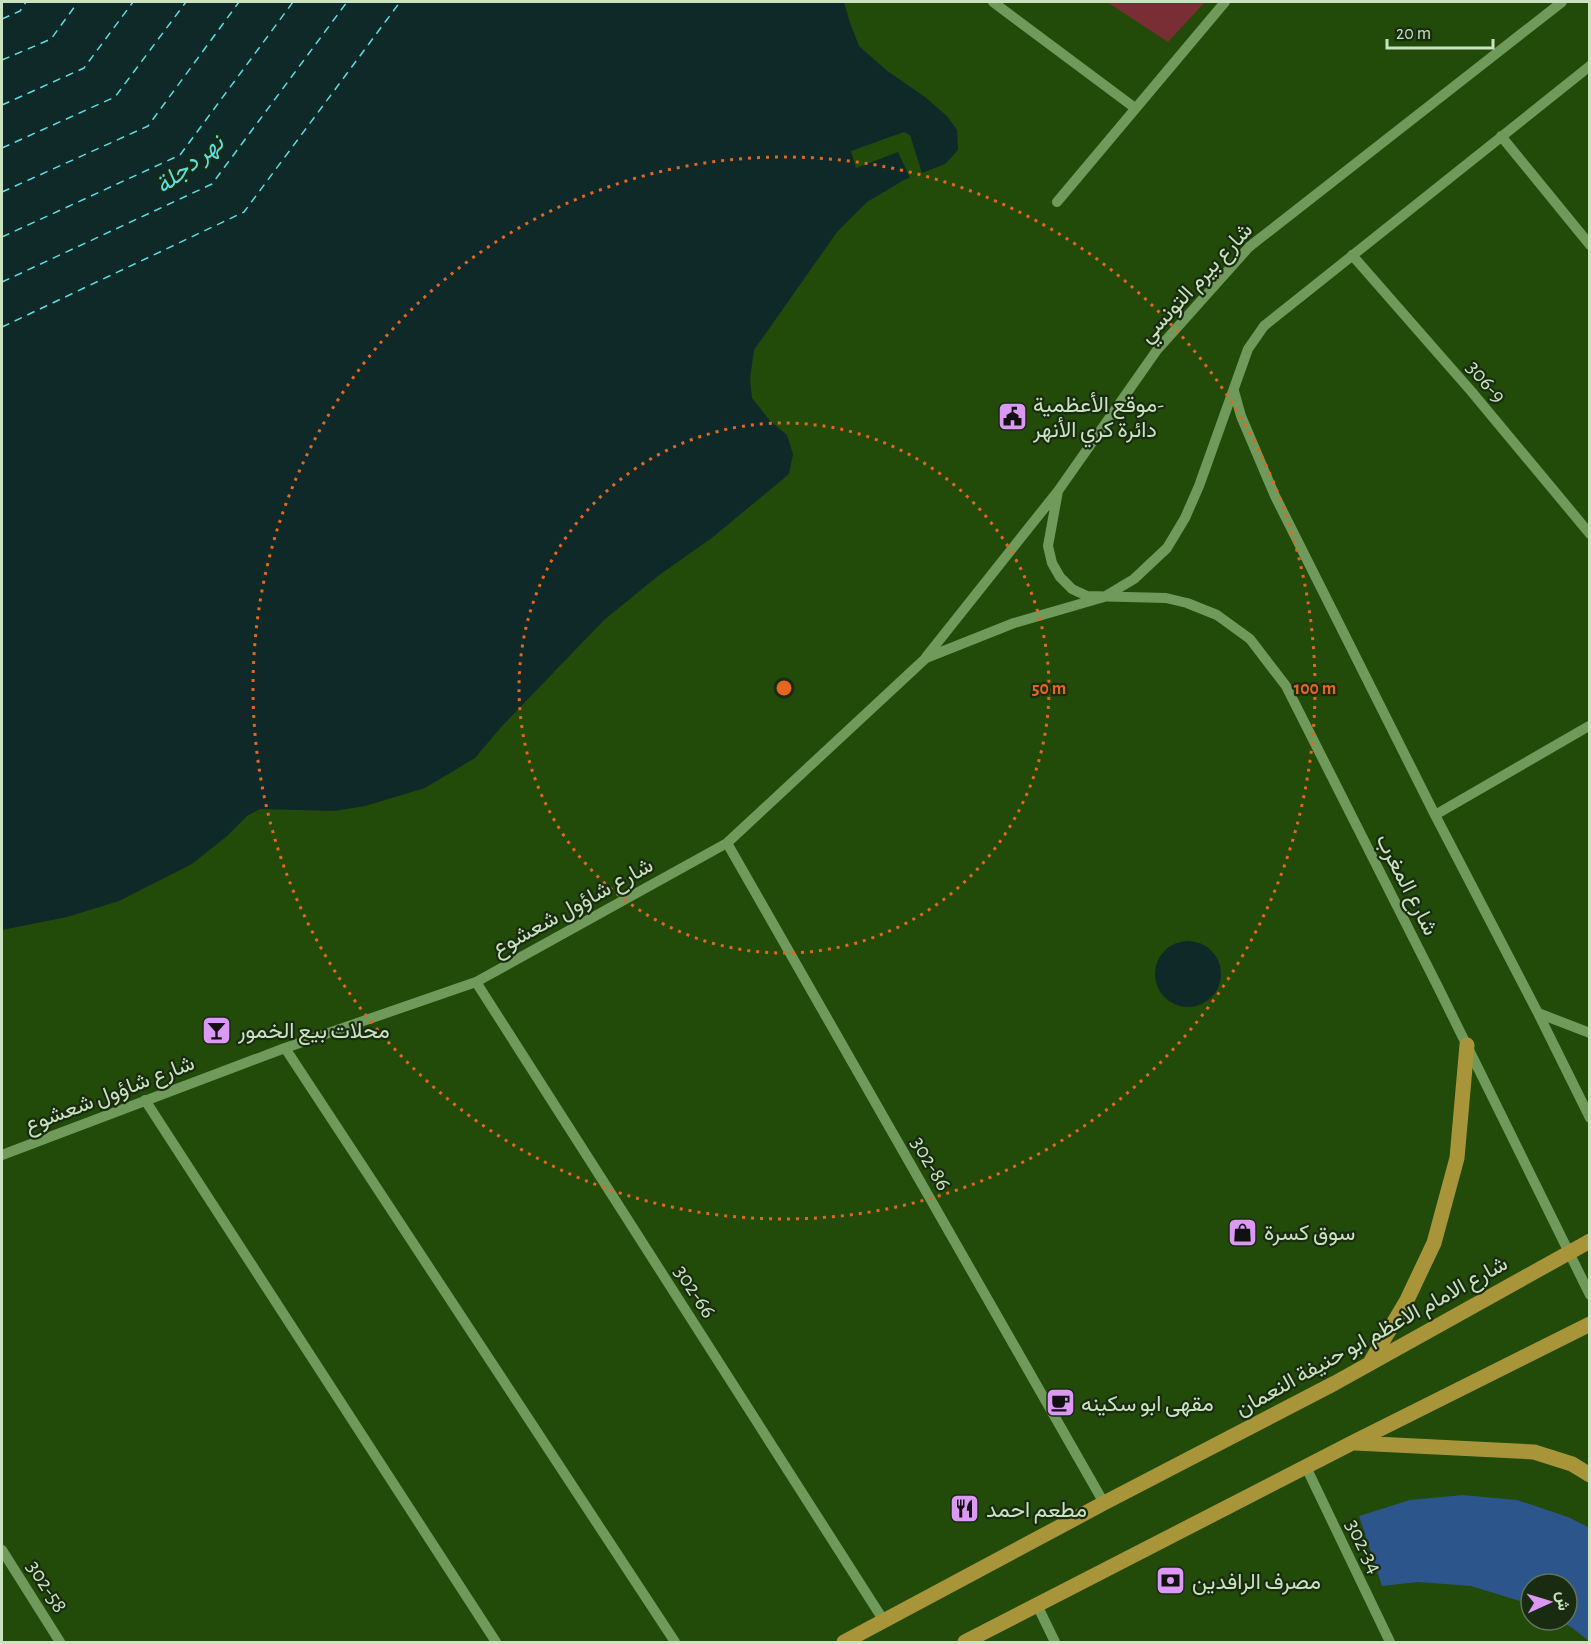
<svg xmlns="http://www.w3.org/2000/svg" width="1591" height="1644" viewBox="0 0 1591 1644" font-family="'Alegreya Sans',Vazirmatn,sans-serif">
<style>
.green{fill:#792d35}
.water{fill:#0f2929}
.pier{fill:#224a09}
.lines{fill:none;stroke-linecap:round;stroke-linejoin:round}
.ferry{stroke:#5cdee0;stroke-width:1.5;stroke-dasharray:8 6;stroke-linecap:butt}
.building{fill:#2c558c}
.minor{stroke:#6f9a5c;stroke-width:10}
.major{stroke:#a99539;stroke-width:15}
.ring{fill:none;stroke:#e5671e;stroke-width:3;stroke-dasharray:3 6}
.labels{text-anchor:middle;stroke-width:4.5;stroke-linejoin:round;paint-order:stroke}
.street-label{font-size:22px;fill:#cbe2c1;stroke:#192b11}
.poi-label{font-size:22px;fill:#cbe2c1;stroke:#192b11;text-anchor:start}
.water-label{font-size:24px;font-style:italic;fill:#5cdee0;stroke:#192b11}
.centre{fill:#e5671e;stroke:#192b11;stroke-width:3}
.ring-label{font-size:18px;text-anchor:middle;font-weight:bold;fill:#e5671e;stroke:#192b11;stroke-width:4.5;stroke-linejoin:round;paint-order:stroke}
</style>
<rect width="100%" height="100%" fill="#224a09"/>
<path class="green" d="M1107,2H1205L1168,42Z"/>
<path class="water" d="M2,2H844L850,23L859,46L886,70L925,97L947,116L957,130L958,150L945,164L904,180L867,202L837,232L754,350L750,379L752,398L770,421L787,435L793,454L789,474L713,537L658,576L604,620L502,726L475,758L425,788L365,806L334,811L260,809L247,816L227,836L192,864L119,901L67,917L2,930Z
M1155 974a33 33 0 1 1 66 0a33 33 0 1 1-66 0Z"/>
<path class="pier" d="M904,132L910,135L922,173L910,178L898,152L856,168L851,151Z"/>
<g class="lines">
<path class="ferry" d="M2,19L20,11L26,2
M2,60L51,39L78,2
M2,105L84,68L133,2
M2,148L115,97L186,2
M2,192L148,126L239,2
M2,237L180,155L293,2
M2,282L212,184L347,2
M2,327L244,212L400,2"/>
</g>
<path class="building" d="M1463,1495L1517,1500L1568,1517L1590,1528V1642L1571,1627L1558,1620H1567V1584H1531V1606L1523,1602L1471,1586L1418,1582L1382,1586L1359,1516L1410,1500Z"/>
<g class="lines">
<path class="minor" d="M993,2L1135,108
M1501,136L1590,245
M1057,202L1225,2
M1352,255L1471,391L1590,534
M1234,391L1241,416L1275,496L1435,815L1538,1013L1590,1118
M1058,491L1048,546L1052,563L1060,577L1072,589L1087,596L1166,598L1187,603L1217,615L1250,639L1286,686L1438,987L1590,1295
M926,657L1058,491L1157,350L1249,247L1562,2
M1435,815L1589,726
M727,843L1104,1503
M476,982L884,1621
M1538,1013L1590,1033
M285,1048L675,1642
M145,1100L496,1642
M2,1155L285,1048L476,982L727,843L926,658L1014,623L1104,597L1134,579L1167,548L1185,518L1199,486L1248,349L1264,326L1590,66
M1306,1467L1390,1642
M2,1550L60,1642
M1037,1605L1055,1642"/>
<path class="major" d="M1371,1361L1407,1300L1434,1243L1457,1158L1467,1045
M1355,1443L1534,1452L1572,1464L1590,1475
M844,1642L1104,1503L1335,1383L1590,1241
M965,1642L1352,1443L1590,1324"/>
</g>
<g class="ring">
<circle cx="784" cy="688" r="265"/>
<circle cx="784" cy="688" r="531"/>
</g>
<defs>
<symbol id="civic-square" viewBox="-11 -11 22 22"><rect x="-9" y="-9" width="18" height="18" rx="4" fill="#dc99f4" stroke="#192b11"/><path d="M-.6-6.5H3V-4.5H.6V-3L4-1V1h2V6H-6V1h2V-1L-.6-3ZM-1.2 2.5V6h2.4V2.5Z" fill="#111"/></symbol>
<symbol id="bar-square" viewBox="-11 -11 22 22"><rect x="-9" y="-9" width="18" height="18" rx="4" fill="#dc99f4" stroke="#192b11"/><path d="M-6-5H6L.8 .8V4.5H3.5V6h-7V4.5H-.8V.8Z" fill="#111"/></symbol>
<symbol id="shop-square" viewBox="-11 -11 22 22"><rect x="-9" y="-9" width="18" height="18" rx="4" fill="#dc99f4" stroke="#192b11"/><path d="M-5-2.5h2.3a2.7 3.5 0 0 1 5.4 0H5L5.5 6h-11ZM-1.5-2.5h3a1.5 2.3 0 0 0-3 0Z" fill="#111"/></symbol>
<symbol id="cafe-square" viewBox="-11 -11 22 22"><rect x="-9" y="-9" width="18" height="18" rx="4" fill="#dc99f4" stroke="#192b11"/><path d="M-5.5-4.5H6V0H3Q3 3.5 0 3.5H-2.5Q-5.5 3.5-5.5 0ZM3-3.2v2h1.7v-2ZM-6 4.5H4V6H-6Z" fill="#111"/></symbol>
<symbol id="restaurant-square" viewBox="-11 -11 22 22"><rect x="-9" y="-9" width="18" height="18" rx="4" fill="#dc99f4" stroke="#192b11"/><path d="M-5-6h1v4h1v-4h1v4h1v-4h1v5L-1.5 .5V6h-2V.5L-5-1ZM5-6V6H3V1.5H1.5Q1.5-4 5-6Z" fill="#111"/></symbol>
<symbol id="bank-square" viewBox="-11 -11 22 22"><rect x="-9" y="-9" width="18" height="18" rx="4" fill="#dc99f4" stroke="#192b11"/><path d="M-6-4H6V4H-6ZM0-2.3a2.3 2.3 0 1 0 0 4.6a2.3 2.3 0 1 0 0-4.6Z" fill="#111"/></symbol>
</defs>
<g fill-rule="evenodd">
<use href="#civic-square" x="996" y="400" width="33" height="33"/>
<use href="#bar-square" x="200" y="1014" width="33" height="33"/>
<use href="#shop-square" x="1226" y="1216" width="33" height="33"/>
<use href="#cafe-square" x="1044" y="1386" width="33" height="33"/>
<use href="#restaurant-square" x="948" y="1492" width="33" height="33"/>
<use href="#bank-square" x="1154" y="1564" width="33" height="33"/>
</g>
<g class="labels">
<g class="street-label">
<text transform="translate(1195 282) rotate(-47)" y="8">شارع بيرم التونسي</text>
<text transform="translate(1487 381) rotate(50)" y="8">306-9</text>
<text transform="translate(1408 884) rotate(63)" y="8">شارع المغرب</text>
<text transform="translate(572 906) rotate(-29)" y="8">شارع شاؤول شعشوع</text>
<text transform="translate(109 1093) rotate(-21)" y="8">شارع شاؤول شعشوع</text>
<text transform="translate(932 1163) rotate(60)" y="8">302-86</text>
<text transform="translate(696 1291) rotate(57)" y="8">302-66</text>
<text transform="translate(1371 1335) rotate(-29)" y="8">شارع الامام الاعظم ابو حنيفة النعمان</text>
<text transform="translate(1365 1546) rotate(64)" y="8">302-34</text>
<text transform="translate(48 1586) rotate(58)" y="8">302-58</text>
</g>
<g class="poi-label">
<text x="1033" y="412">موقع الأعظمية-<tspan x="1033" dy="25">دائرة كري الأنهر</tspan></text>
<text x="238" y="1038">محلات بيع الخمور</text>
<text x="1264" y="1240">سوق كسرة</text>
<text x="1081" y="1411">مقهى ابو سكينه</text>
<text x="986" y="1517">مطعم احمد</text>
<text x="1192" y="1589">مصرف الرافدين</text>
</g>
<g class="water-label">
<text transform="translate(189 164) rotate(-38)" y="8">نهر دجلة</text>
</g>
</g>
<circle cx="784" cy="688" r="9" class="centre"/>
<g class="ring-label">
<text x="1049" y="694">50 m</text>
<text x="1315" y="694">100 m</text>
</g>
<rect width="1591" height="1644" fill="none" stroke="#cbe2c1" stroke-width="6"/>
<g transform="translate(1549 1602) rotate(86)"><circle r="28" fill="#192b11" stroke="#607457" stroke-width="1.5"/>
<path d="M0-4.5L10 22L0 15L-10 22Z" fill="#dc99f4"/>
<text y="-9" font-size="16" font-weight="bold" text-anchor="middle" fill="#cbe2c1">ش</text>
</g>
<path d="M1387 39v9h106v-9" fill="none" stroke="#cbe2c1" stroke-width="3"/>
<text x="1396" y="39" font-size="18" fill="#cbe2c1" stroke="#192b11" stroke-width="4.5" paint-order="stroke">20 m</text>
</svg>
